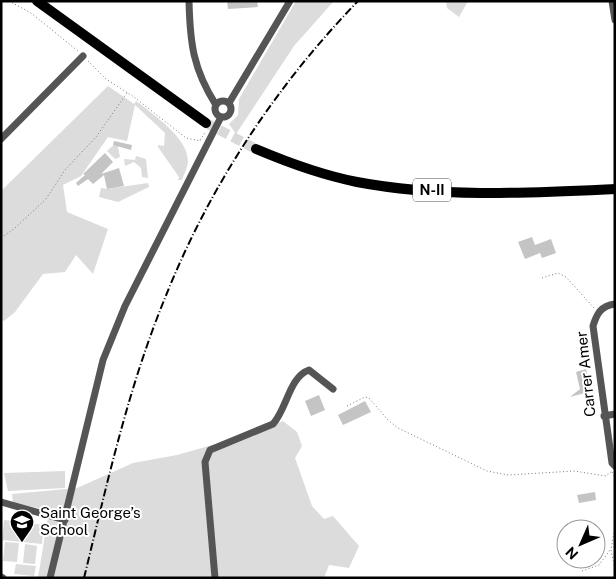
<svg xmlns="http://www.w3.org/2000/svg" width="616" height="579" viewBox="0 0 616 579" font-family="'Public Sans',sans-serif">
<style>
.green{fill:#dcdcdc}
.building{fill:#c4c4c4}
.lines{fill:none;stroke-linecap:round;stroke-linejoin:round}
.highway-tunnel{stroke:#d9d9d9;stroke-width:10;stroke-dasharray:10 5;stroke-linecap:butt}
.path{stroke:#777;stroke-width:1;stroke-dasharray:1 2.5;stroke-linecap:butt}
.minor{stroke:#555;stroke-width:7}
.highway{stroke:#000;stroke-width:10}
.rail{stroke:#000;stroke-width:2;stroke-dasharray:8 2.5 1 2.5;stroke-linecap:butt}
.labels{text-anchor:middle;stroke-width:4;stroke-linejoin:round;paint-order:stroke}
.shield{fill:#fff;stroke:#4c4c4c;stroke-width:1}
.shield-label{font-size:14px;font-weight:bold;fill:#000}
.street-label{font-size:15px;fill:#000;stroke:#fff}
.poi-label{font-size:15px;fill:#000;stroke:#fff;text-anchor:start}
</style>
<rect width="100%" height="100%" fill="#fff"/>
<path class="green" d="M296,1H334L294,46L236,134L229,124L238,115L239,99Z
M446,1H468L459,17L447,8Z
M108,86L134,104L136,101C153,114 188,138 188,161C188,167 184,174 182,180H178L179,177L158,147V145L164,146L165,133L135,105L127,141L108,137L81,176L63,185L67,212L108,229L93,274L76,255L65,272L43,274L15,312L4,321L1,319V191Z
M117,142L120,157L115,159L107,151Z
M136,156L146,159L148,178L142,177L141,168L134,162L125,166L124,159L135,160Z
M148,183L149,187L118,202L99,197L101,188L107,189Z
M283,421L297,432L302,446L295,458L312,506L324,519L333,516L359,546L349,568L329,565L324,578H38L49,510L13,503L12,494L77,488L133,463L177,455L237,438Z
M65,471V488L8,491L4,473Z
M4,520L44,525L42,544L2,540Z
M5,542L19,543L17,562L3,561Z
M25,544L37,546L35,564L23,563Z
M16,564L36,566L34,576L14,574Z"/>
<path class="building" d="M227,1H257L258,7L228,9Z
M114,141L132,145L131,150L113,145Z
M105,153L113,162L101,174L119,168L124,186L107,189L104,175L93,184L88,179L78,186L76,183L85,175L83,174Z
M532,237L535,245L551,239L556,253L542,258L540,253L525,259L518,242Z
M586,369L592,391L570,397L580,389L576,372Z
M319,395L325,410L311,416L305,401Z
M365,401L371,412L343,425L338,415Z
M595,492L596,500L579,503L577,495Z"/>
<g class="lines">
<path class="highway-tunnel" d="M206,123L256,149"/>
<path class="path" d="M9,1L31,13L78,51
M88,61L106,79L134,97L186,138L201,141
M200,140L205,133
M1,238L15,228L46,199L65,170L96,137L127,93
M542,278L558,273L566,277L594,308
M347,406L365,397L369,398L388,420L398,428L487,471L508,475L574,471L606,476L612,471
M612,472L615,477
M615,526L611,550L615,569
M582,571L599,565L610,550"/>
<path class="minor" d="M189,1C190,43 193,69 216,105
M612,1L615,20
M215 109a8 8 0 1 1 16 0a8 8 0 1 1-16 0Z
M229,103L290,1
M1,139L83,56
M615,304C601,306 597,313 593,326L612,463L615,466
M604,416L615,414
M1,502L65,520
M1,577L3,578
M50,578L103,360L125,306L221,117
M215,578L205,462L210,450L273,424C287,409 289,377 309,370L333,389"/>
<path class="highway" d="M37,1L206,123
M256,149C289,163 322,175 357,182C441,198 530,193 615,189"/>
<path class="rail" d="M84,578C107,484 128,388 165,298C209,187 275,87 358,1"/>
</g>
<defs>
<symbol id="school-pin" viewBox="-11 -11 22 30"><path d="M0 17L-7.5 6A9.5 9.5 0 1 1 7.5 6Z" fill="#000" stroke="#fff"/><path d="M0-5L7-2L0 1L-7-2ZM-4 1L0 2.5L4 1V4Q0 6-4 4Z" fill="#fff"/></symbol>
</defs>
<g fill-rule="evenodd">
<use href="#school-pin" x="8" y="508" width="28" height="38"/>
</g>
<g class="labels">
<rect class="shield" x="413" y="178.5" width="38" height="23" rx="4"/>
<g class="shield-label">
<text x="432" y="195">N-II</text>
</g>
<g class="street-label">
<text transform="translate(586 374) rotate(-96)" y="5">Carrer Amer</text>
</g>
<g class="poi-label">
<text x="40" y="518">Saint George’s<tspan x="40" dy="17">School</tspan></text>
</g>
</g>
<rect width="616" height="579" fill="none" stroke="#000000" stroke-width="5"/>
<g transform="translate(581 544) rotate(225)"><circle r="24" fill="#ffffff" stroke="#999999"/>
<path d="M0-4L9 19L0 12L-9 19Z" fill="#000000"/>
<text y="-8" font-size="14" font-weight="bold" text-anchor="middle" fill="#000000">N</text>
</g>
</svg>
